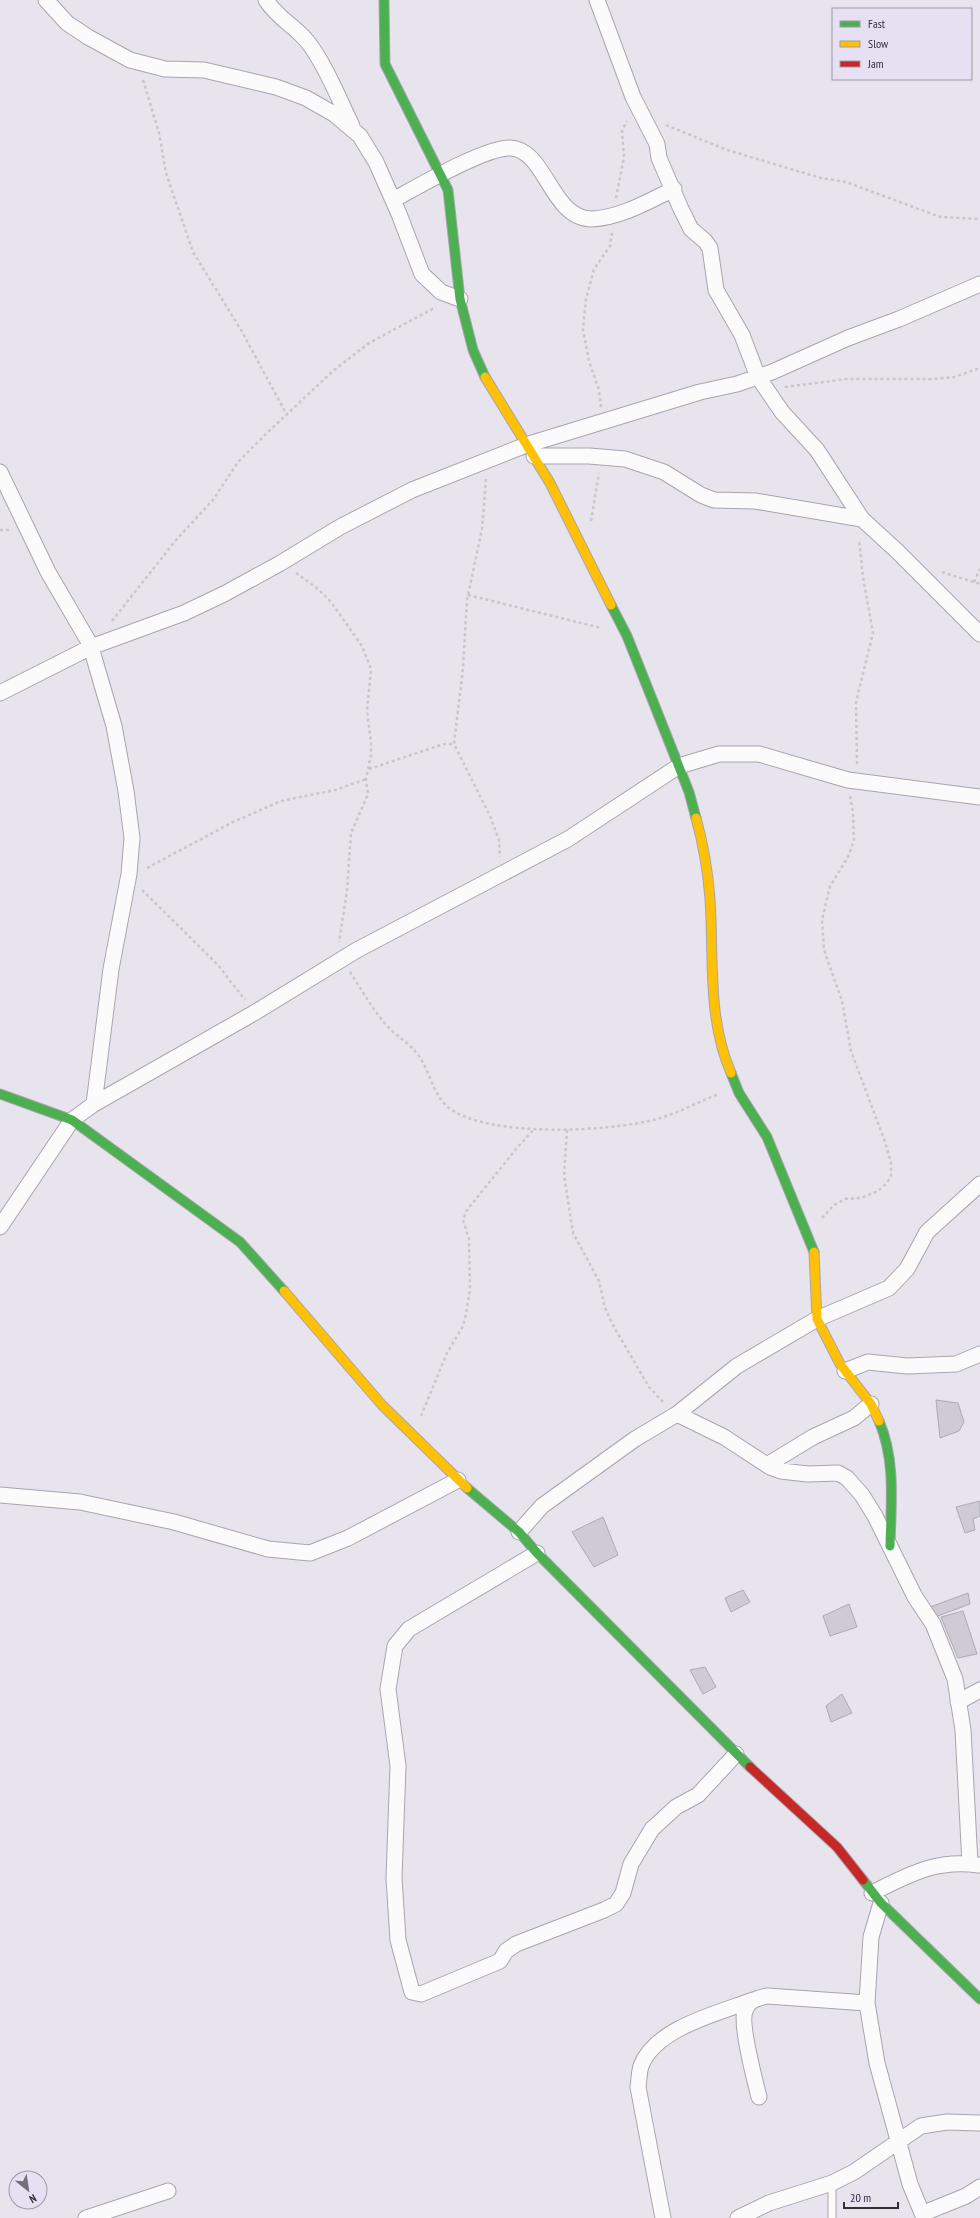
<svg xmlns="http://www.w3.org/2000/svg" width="980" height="2218" viewBox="0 0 980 2218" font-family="'PT Sans Narrow',sans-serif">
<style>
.building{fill:#cecbd5;stroke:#acaab2}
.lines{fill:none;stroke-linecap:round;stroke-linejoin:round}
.lane-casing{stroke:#a8a5ad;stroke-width:9}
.street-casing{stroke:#a8a5ad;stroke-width:17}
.fast-casing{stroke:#a8a5ad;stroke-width:11}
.slow-casing{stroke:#a8a5ad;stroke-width:11}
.jam-casing{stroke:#a8a5ad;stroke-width:11}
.path{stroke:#c7c7c9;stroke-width:2.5;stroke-dasharray:3 3;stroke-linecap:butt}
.lane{stroke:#fbfbfc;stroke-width:7}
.street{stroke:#fbfbfc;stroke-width:15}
.fast{stroke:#4caf50;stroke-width:9}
.slow{stroke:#ffc107;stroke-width:9}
.jam{stroke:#c62828;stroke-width:9}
</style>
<rect width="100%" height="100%" fill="#e7e4ee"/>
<path class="building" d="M936,1400L958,1403L964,1422L959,1431L940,1438Z
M980,1501V1516L973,1519L975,1530L965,1533L956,1507Z
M603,1517L618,1555L594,1567L572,1532Z
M743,1590L750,1602L731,1612L725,1598Z
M968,1593L970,1604L935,1617L930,1607Z
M849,1604L857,1627L830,1636L823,1616Z
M963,1611L977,1654L958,1658L941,1617Z
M705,1667L716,1687L703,1694L690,1670Z
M842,1694L852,1713L831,1722L826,1706Z"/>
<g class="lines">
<defs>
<path id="lane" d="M832,2218V2183"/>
<path id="street" d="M46,0L67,23L88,37L130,60L165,69L204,70L276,87L306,98L334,114L360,136L376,162L399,214L422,274L441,292L460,299
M266,0C279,20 294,25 307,41C324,62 340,101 352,126
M597,0L633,97L657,144L659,158L681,209L691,229L705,241L710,248L716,290L742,335L758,377L782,412L817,450L862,519L897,551L980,634
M393,200C417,187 487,146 511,148C546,150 551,219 592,219C620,218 649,201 674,189
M534,456H589L625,459L664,472L701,495L714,500L755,501L862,519
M0,472L48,572L90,644L114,726L126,791L132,838L129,874L111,969L94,1104
M0,693L91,647L184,613L224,594L279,564L340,527L412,490L526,445L700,392L737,384L772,372L848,338L899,319L980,284
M0,1227L72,1120L94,1104L254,1013L357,950L568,839L679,766L719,754H759L848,780L980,797
M845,1371L868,1362L907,1366L956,1364L980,1354
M677,1414L724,1437L770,1467L781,1471L808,1474L838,1473L847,1478L862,1495L875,1516L915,1597L933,1624L955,1679L963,1730L970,1864
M767,1465L813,1437L854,1418L871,1404
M0,1495L80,1502L174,1522L268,1549L310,1553L348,1538L458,1480
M519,1532L542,1506L635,1439L677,1414L737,1366L817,1319L889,1288L907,1269L927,1232L980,1184
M537,1553L409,1629L395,1646L388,1689L398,1766L394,1878L398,1940L412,1992L421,1994L500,1961L506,1951L516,1944L604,1910L616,1904L623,1893L631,1864L652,1829L676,1807L698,1795L736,1754
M958,1702L980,1690
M872,1893C910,1874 936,1859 979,1865
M881,1903L871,1937L867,2003L877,2063L910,2184L924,2218
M759,2097C755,2081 740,2024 745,2011C748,2000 758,1998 767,1996L867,2003
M924,2213L966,2196L980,2187
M86,2218L168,2191
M663,2218L638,2087C639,2081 639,2072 641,2066C655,2028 719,2013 753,2000
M738,2218L769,2203L832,2183L854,2172L921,2126L947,2122L980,2123"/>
<path id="fast" d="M384,0L385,64L448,190L460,299L473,350L485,377
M611,605L627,636L689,792L696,818
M731,1073L739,1093L767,1137L814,1252
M0,1094L72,1120L240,1242L284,1291
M879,1421C896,1460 891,1505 890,1546
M467,1488L519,1532L537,1553L750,1767
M863,1880L881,1903L980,1999"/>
<path id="slow" d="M485,377L550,483L611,605
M696,818C703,843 708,872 710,899C714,957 707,1018 731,1073
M814,1252L817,1319L840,1364L871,1404L879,1421
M284,1291L382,1405L467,1488"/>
<path id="jam" d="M750,1767L837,1847L863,1880"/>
</defs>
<use href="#lane" class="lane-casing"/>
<use href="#street" class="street-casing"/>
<use href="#fast" class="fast-casing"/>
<use href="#slow" class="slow-casing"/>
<use href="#jam" class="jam-casing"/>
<path class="path" d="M143,80L159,133L166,173L193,252L241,330L287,415
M666,125L727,150L821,178L846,182L940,217L980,219
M616,198L624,157L622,131L627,121
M785,387L847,379H932L954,377L980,368
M601,407L599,390L589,361L583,329L586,299L594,269L610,246L612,233
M486,479L482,529L467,600L463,668L454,744L490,816L499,840L500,857
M591,521L599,473
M0,530H9
M942,572L980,584
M296,573L318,589L331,602L362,646L371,669L367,711L371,742V755L366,779L368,794L351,833L347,891L339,942
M974,582L980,569
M468,595L601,628
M112,621L176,540L213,500L238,462L268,432L333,371L369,343L436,307
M857,764L856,702L873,633L863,577L859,539
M369,769L444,744H454
M147,868L233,822L281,801L335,790L366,779
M142,890L218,965L245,1000
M350,972C363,992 375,1014 392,1031C401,1039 411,1045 419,1056C430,1072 433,1095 449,1108C489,1138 610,1132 657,1119C678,1113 698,1102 719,1094
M567,1130L564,1175L573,1233L599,1281L605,1308L614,1327L649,1387L665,1404
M822,1218L834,1205L845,1199L861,1198L878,1191L887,1183L891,1176V1163L885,1142L851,1051L842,1001L824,950L822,920L830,886L848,857L854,841L853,813L850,796
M421,1416L447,1353L463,1326L466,1314L470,1289L469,1239L463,1220L467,1210L517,1148L534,1129"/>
<use href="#lane" class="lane"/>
<use href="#street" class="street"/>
<use href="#fast" class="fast"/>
<use href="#slow" class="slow"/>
<use href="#jam" class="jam"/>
</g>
<rect x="832" y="8" width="140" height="72" fill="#e6e0f2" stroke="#9e9aa7"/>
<rect x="840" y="21" width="20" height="6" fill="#4caf50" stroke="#9e9aa7"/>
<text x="868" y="28" font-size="12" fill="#323037">Fast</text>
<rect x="840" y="41" width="20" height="6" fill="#ffc107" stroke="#9e9aa7"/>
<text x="868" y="48" font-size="12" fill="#323037">Slow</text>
<rect x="840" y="61" width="20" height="6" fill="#c62828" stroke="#9e9aa7"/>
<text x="868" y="68" font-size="12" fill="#323037">Jam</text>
<g transform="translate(28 2190) rotate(150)"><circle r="19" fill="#e6e0f2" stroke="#9e9aa7"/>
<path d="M0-3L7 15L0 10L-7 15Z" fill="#716f77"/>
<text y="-6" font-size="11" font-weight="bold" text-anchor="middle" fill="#323037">N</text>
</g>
<path d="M844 2202v6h54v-6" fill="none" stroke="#323037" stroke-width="2"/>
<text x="850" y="2202" font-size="12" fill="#323037" stroke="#e6e0f2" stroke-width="3" paint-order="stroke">20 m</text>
</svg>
